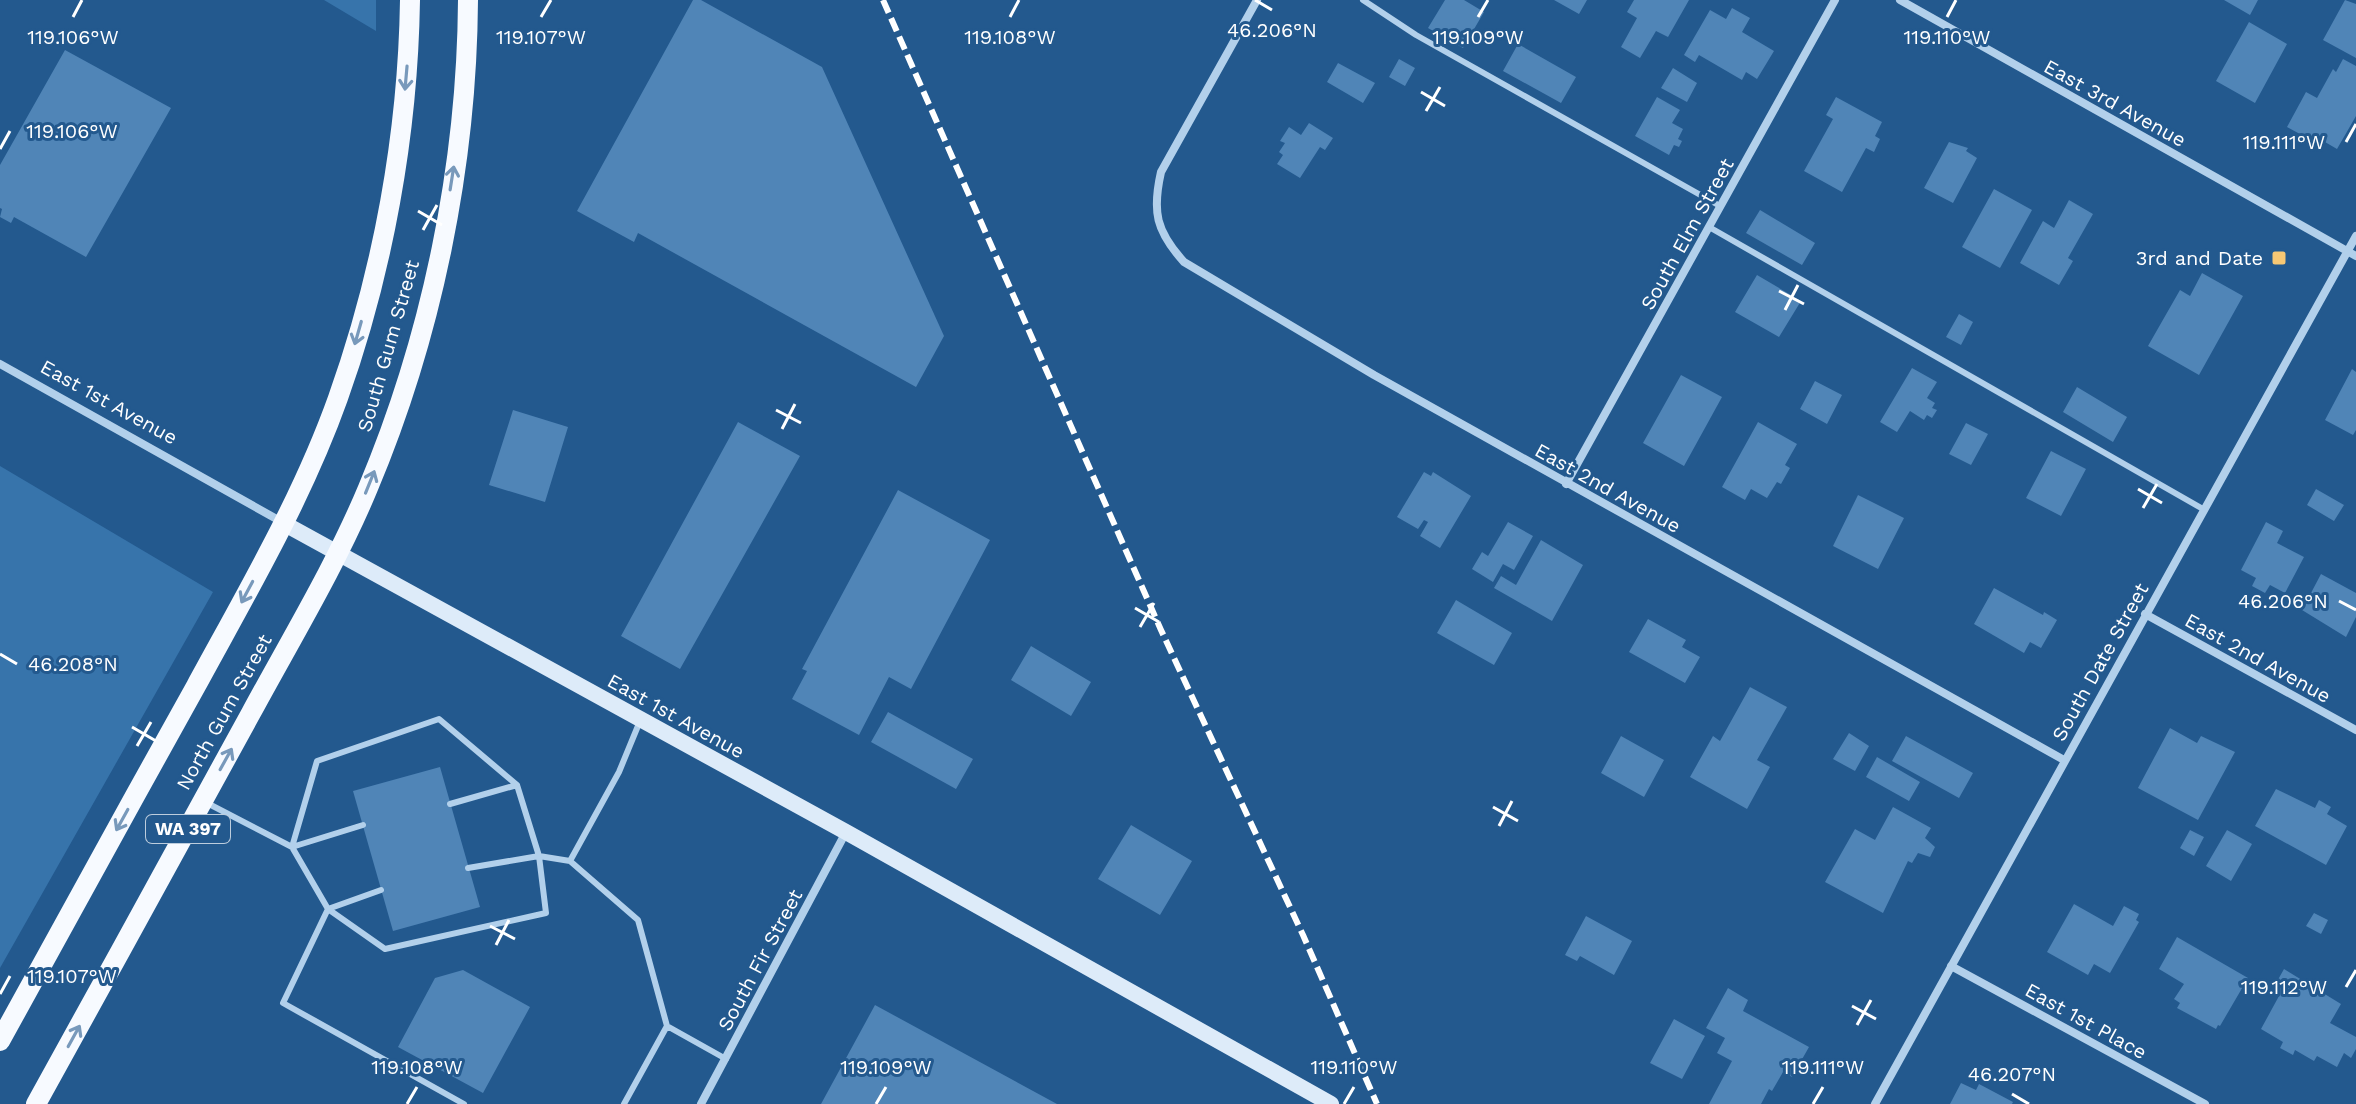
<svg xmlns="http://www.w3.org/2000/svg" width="2356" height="1104" viewBox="0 0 2356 1104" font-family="'Work Sans',sans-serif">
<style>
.green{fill:#3774ab}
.building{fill:#5085b7}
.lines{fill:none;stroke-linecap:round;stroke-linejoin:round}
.service{stroke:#b2d0eb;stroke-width:6}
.minor{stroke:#b2d0eb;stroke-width:8}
.secondary{stroke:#ddebf9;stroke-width:16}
.primary{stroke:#f7faff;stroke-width:20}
.rail{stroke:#fff;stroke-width:6;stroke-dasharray:14 6;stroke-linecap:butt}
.oneway{stroke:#7899bb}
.ticks{fill:none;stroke:#fff;stroke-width:3}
.poi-dot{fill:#f7c874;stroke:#23598e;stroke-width:3}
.labels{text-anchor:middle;stroke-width:6;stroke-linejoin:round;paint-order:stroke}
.shield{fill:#23598e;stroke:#bdcddd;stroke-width:2}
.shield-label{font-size:18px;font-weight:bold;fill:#fff}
.street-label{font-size:20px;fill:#fff;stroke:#23598e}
.poi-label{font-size:20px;fill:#fff;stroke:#23598e;text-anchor:end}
.ticks-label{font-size:20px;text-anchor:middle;fill:#fff;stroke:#23598e;stroke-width:6;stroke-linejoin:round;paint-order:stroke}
</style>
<rect width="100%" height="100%" fill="#23598e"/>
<path class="green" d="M324,0H376V31Z
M0,466L213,592L0,968Z"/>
<path class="building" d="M693,0H701L822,67L944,336L916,387L638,233L634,242L577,211Z
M1445,0H1464L1484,12L1463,48L1428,28Z
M1554,0H1587L1579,14Z
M1634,0H1689L1668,37L1656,31L1640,58L1621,47L1637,18L1627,12Z
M2224,0H2258L2250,15Z
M2345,0L2356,4V58L2323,40Z
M1732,8L1750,18L1742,32L1774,51L1757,79L1746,72L1742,80L1699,55L1695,62L1684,55L1710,10L1726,19Z
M2249,22L2287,44L2255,103L2216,81Z
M1518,44L1576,77L1561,103L1503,71Z
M65,50L171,108L86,257L14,217L11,223L0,217L2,209L0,208V165Z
M1399,59L1415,68L1405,86L1389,77Z
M2343,59L2356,66V116L2337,149L2325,142L2322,146L2287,127L2306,92L2317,98L2333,69L2336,72Z
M1338,63L1375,83L1363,103L1327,82Z
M1673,68L1697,83L1687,102L1661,88Z
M1657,97L1680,110L1672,123L1683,129L1678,139L1682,141L1679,147L1674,145L1669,155L1635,136Z
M1836,97L1882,122L1875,136L1880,139L1874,152L1866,148L1842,192L1804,171L1833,119L1826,115Z
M1309,123L1333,138L1325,150L1320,147L1300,178L1277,164L1283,155L1279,152L1285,143L1280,141L1289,127L1301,135Z
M1949,142L1968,148L1966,151L1977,158L1953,203L1924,188Z
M1994,189L2032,210L2000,268L1962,247Z
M2069,200L2093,214L2068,258L2073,261L2059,285L2020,263L2043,221L2054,228Z
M1760,210L1815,243L1802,265L1746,233Z
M2202,273L2243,296L2199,375L2148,346L2180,290L2190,296Z
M1757,275L1801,301L1779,337L1735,312Z
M1959,314L1973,322L1961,345L1946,337Z
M1912,368L1937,382L1927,398L1935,403L1932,408L1937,410L1932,418L1927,415L1924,420L1910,411L1897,432L1880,422Z
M2352,369L2356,372V430L2353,435L2325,420Z
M1681,375L1722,397L1684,466L1643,443Z
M1815,381L1842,395L1827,424L1800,409Z
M2077,387L2127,417L2113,442L2063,412Z
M513,410L568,427L545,502L489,485Z
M738,422L800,456L680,669L621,636Z
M1758,422L1797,444L1785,465L1790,468L1781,484L1777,482L1767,498L1751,489L1745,500L1722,487Z
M1966,423L1988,434L1971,465L1949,454Z
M2051,451L2086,469L2061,516L2026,498Z
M1424,472L1431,476L1433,472L1471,496L1440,548L1420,536L1428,522L1424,520L1418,529L1397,517Z
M2316,489L2344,505L2334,521L2307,505Z
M898,490L990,540L911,689L889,677L859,735L792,699L807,671L802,669Z
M1858,495L1904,518L1878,569L1833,546Z
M1508,522L1533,536L1514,570L1503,564L1493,582L1472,569L1482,552L1488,556Z
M2266,522L2283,531L2277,543L2304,557L2285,593L2270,585L2265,593L2252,586L2256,578L2241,570Z
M1541,540L1583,565L1552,621L1494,588L1501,576L1516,585Z
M2321,574L2356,593V617L2346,637L2302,610Z
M1994,588L2043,615L2044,612L2057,620L2041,648L2030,642L2024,653L1974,624Z
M1456,600L1512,633L1494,665L1437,633Z
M1648,619L1686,640L1682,647L1700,657L1685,683L1629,652Z
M1031,646L1091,682L1071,716L1011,680Z
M1750,687L1787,707L1757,760L1770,767L1747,809L1690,777L1713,736L1720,741Z
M888,712L973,759L956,789L871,742Z
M2170,728L2197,743L2201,736L2235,752L2198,820L2138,788Z
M1849,733L1869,746L1855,771L1833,759Z
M1621,736L1664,760L1644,797L1601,773Z
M1906,736L1973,773L1959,798L1892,761Z
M1877,757L1920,782L1909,801L1866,777Z
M440,767L480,907L393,931L353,791Z
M2276,789L2315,808L2319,800L2331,807L2327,814L2347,826L2326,865L2255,826Z
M1893,807L1931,828L1925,838L1935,847L1930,857L1918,853L1912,863L1908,861L1883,913L1825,882L1855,829L1875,840Z
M1131,825L1192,861L1160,915L1098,879Z
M2190,830L2204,837L2194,856L2180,848Z
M2227,830L2252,844L2231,881L2206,866Z
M2074,904L2113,926L2124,906L2139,914L2136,920L2139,922L2110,973L2094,964L2088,975L2047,952Z
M2314,913L2328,920L2321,934L2306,926Z
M1586,916L1632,941L1614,975L1580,956L1577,961L1565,955Z
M2177,937L2248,978L2220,1026L2218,1025L2216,1029L2177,1008L2180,1003L2174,999L2184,984L2159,969Z
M2284,969L2341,1004L2330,1023L2356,1037V1049L2351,1058L2344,1053L2337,1067L2317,1056L2314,1061L2295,1050L2293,1055L2280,1048L2283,1042L2261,1029L2279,996L2271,992Z
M463,970L530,1007L483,1093L398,1047L435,978Z
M1728,988L1748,1000L1743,1011L1809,1047L1792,1077L1783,1072L1772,1091L1769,1089L1761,1104H1709L1732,1061L1717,1053L1725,1038L1706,1028Z
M875,1005L1057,1104H821Z
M1674,1019L1705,1036L1682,1079L1650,1063Z
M1961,1083L1976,1090L1979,1084L2013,1102L2012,1104H1950Z"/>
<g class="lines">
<path class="service" d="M1363,0L1416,35L1720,206
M1709,227L2203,509
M207,803L292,847L328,909L381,890
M450,804L517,785L539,856L546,913L385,949L328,909L283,1003L464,1104
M292,847L317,761L439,719L517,785
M292,847L363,825
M570,861L619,772L640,721
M468,868L539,856L570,861L638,920L667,1026L624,1104
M667,1026L726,1059"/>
<path class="minor" d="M1257,0L1161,172C1152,212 1156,231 1184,262L1374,375L2064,760
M1900,0L2356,256
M0,364L282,522
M1566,484L1835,0
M2145,614L2356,730
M1951,966L2205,1104
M701,1104L846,832
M1875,1104L2356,236"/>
<path class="secondary" d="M283,523L846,832L1331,1104"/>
<path class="primary" d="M0,1041C65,923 130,804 196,686C247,592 302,499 338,398C383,272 408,134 410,0
M36,1104C108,974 180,843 251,713C291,639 336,565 368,488C432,336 467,165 468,0"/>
<path class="rail" d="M883,0L1161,630L1303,935L1377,1104"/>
</g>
<defs><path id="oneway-shaft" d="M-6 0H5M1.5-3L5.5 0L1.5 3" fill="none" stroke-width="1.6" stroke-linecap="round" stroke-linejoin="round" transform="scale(2)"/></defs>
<g class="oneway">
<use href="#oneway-shaft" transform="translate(406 78) rotate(95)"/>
<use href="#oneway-shaft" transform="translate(452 178) rotate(-81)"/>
<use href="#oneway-shaft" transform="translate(358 333) rotate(106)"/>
<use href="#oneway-shaft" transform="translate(370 482) rotate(-68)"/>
<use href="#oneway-shaft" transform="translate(247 592) rotate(118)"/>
<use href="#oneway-shaft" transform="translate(226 759) rotate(-61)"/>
<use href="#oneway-shaft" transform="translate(122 820) rotate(119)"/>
<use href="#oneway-shaft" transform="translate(74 1036) rotate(-61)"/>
</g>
<path class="ticks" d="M1255,0L1272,10M73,17L82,0M541,17L551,0M1010,17L1019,0M1478,17L1488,0M1947,17L1956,0M1421,92L1445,106M1426,111L1440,87M2346,142L2356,124M0,149L10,131M418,211L442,225M423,230L437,205M1779,291L1804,304M1785,310L1798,285M776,410L801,423M782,429L795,404M2138,489L2162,503M2143,508L2157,484M2339,601L2356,610M1135,608L1159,622M1140,627L1154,603M0,654L17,664M132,727L156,741M137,746L151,722M1493,807L1518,821M1499,826L1512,801M490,926L515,939M496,945L509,920M2346,987L2356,970M0,994L10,976M1852,1006L1876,1019M1857,1025L1871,1000M2012,1094L2029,1104M407,1104L417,1087M876,1104L886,1087M1344,1104L1354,1087M1813,1104L1823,1087"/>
<rect class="poi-dot" x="2271" y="250" width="16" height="16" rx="4"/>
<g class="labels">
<rect class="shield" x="146" y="815" width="84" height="28" rx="6"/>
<g class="shield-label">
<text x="188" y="835">WA 397</text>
</g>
<g class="street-label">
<text transform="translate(2115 103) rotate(29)" y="7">East 3rd Avenue</text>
<text transform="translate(1687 234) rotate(-61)" y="7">South Elm Street</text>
<text transform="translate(388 346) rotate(-74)" y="7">South Gum Street</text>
<text transform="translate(109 402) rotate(29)" y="7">East 1st Avenue</text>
<text transform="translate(1608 488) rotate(29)" y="7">East 2nd Avenue</text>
<text transform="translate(2258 658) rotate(29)" y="7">East 2nd Avenue</text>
<text transform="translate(2100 662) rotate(-61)" y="7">South Date Street</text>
<text transform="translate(224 712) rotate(-61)" y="7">North Gum Street</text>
<text transform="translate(676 716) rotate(29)" y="7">East 1st Avenue</text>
<text transform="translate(760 960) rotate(-62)" y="7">South Fir Street</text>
<text transform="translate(2086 1021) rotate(29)" y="7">East 1st Place</text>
</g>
<g class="poi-label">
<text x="2263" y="265">3rd and Date</text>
</g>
</g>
<g class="ticks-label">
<text x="1272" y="37">46.206°N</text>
<text x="73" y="44">119.106°W</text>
<text x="541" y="44">119.107°W</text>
<text x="1010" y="44">119.108°W</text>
<text x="1478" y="44">119.109°W</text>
<text x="1947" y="44">119.110°W</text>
<text x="72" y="138">119.106°W</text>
<text x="2284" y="149">119.111°W</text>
<text x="2283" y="608">46.206°N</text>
<text x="73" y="671">46.208°N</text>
<text x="72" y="983">119.107°W</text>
<text x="2284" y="994">119.112°W</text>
<text x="417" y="1074">119.108°W</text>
<text x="886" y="1074">119.109°W</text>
<text x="1354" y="1074">119.110°W</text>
<text x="1823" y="1074">119.111°W</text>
<text x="2012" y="1081">46.207°N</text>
</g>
</svg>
